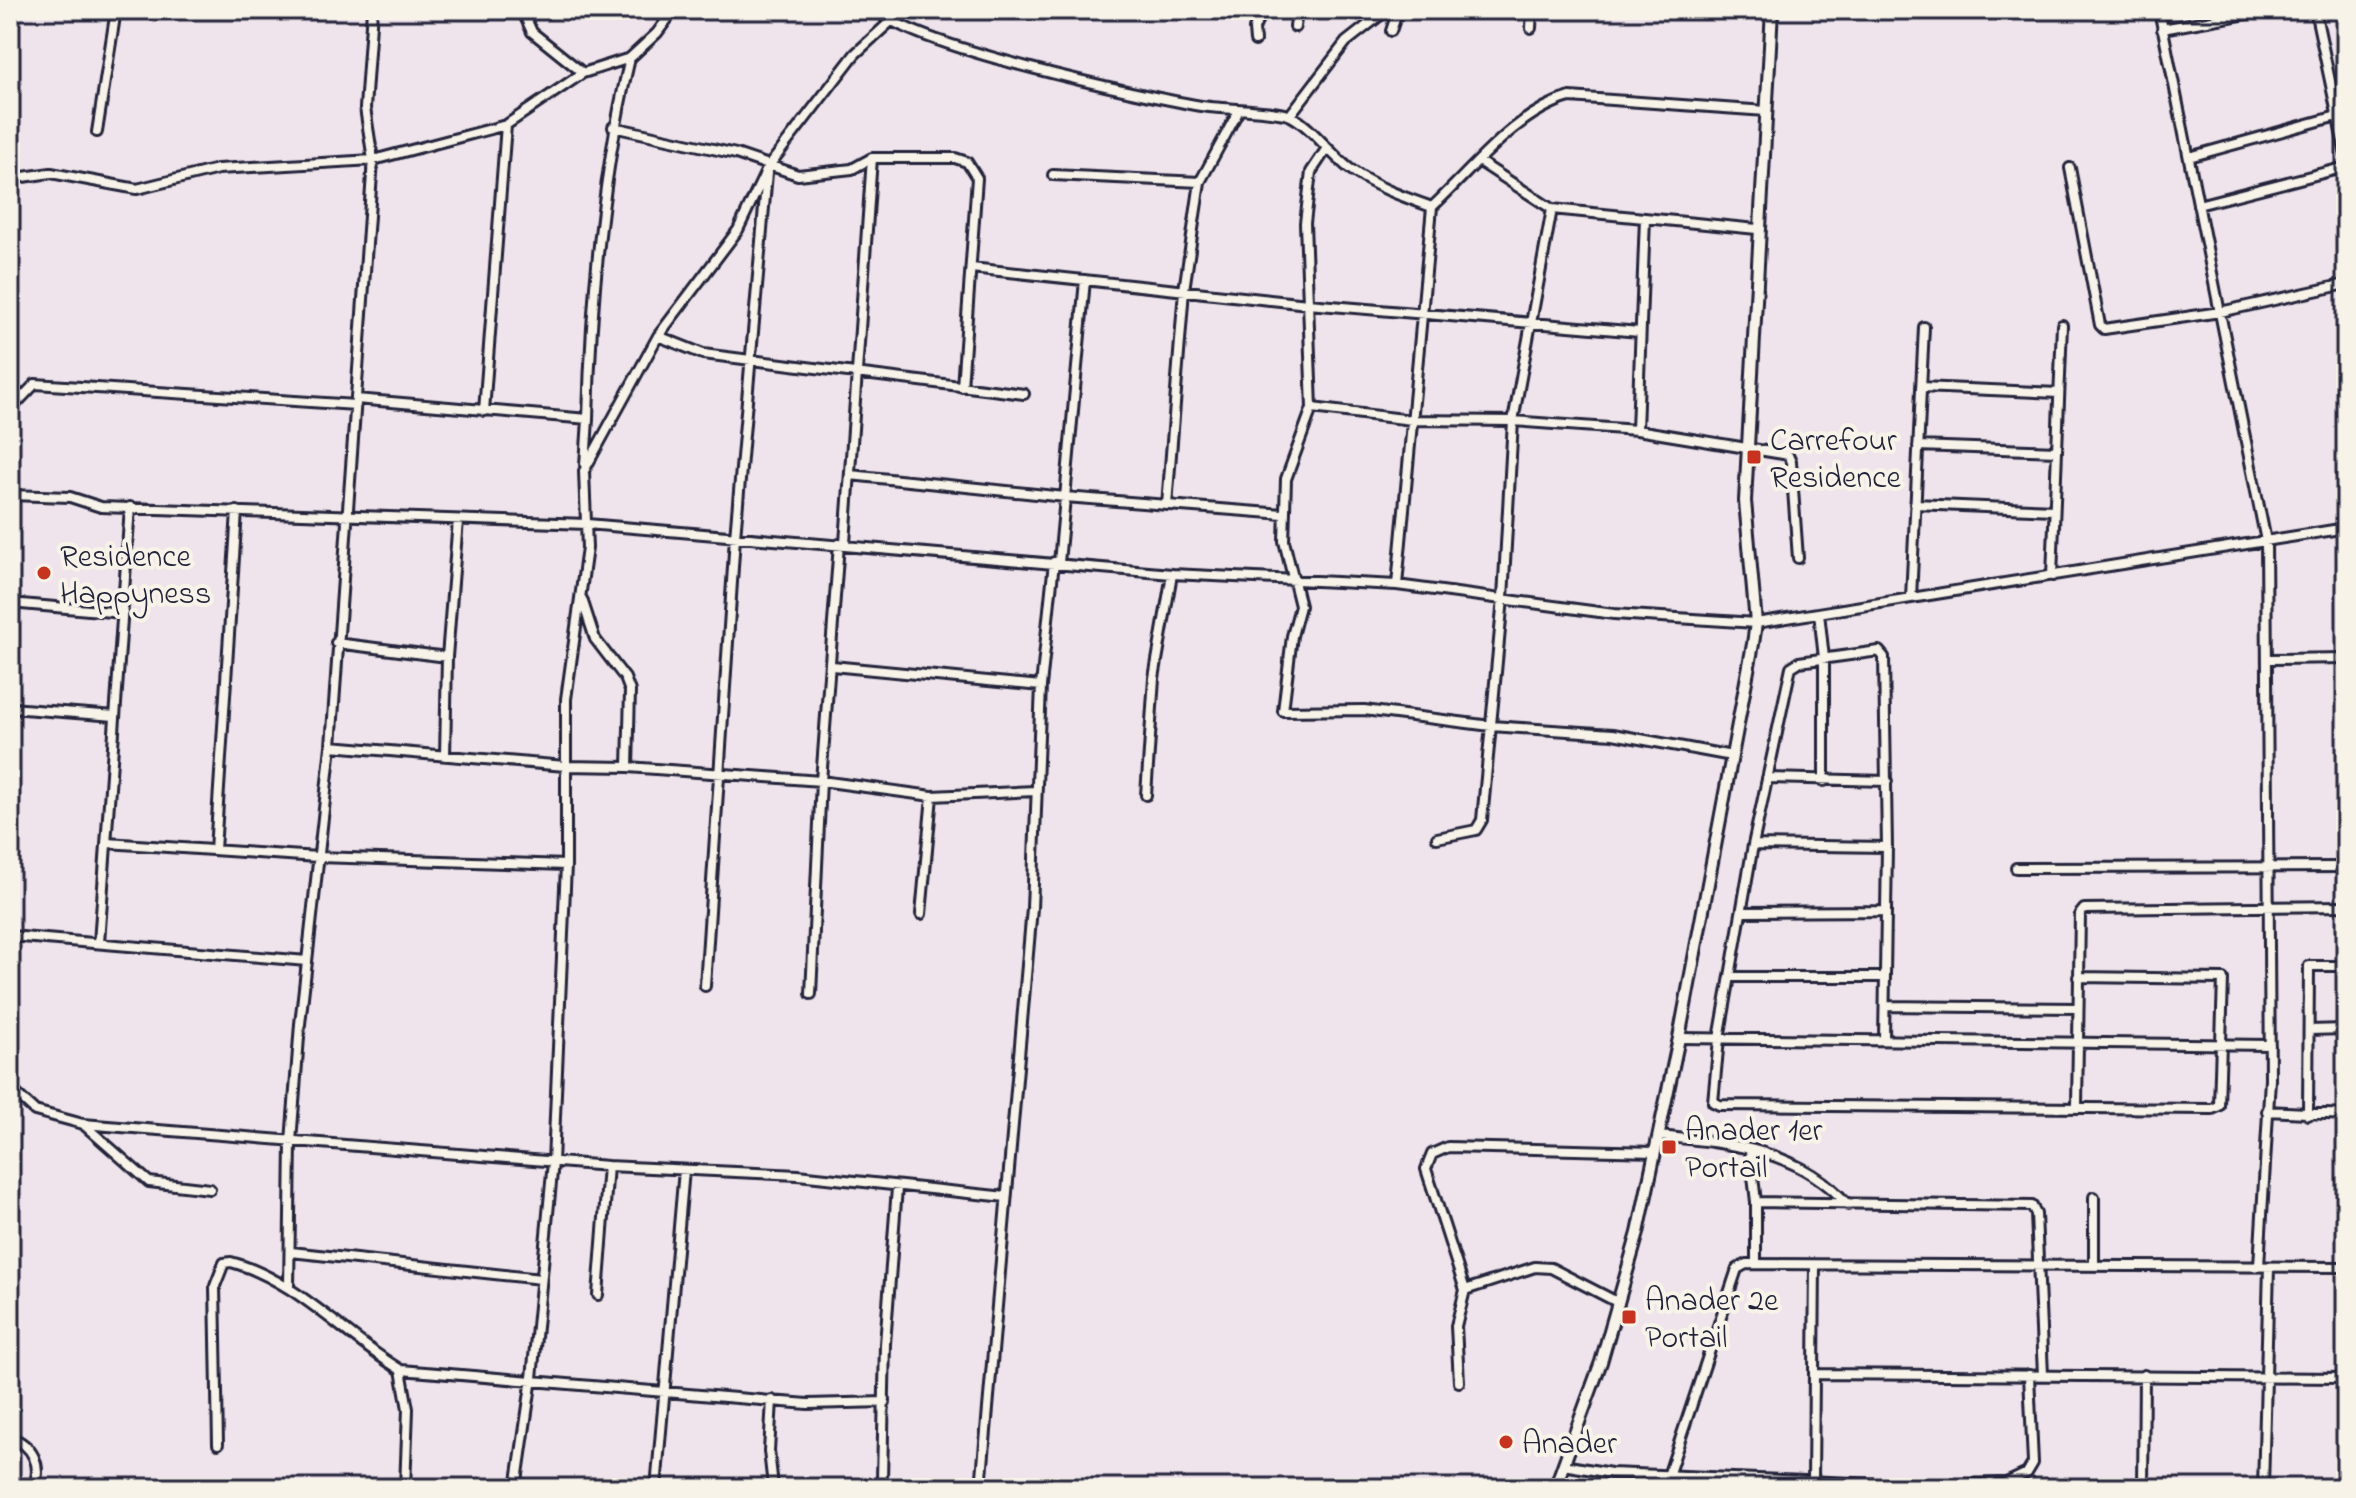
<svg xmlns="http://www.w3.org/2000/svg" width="2356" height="1498" viewBox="0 0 2356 1498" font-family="'Indie Flower',sans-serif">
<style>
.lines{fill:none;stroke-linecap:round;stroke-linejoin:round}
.minor-casing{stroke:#22223b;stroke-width:14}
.tertiary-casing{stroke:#22223b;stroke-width:16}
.minor{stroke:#f7f3e8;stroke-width:8}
.tertiary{stroke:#f7f3e8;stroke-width:10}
.poi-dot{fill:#c8321e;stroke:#f7f3e8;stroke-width:3}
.labels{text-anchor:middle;stroke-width:8;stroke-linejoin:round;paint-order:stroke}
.poi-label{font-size:32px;fill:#22223b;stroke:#f7f3e8;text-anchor:start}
</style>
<rect width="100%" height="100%" fill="#efe4eb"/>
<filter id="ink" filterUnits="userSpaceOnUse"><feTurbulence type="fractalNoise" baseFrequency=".0125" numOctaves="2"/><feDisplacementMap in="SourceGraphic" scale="16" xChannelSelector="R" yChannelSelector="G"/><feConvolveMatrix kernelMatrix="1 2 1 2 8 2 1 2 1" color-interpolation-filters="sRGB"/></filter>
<g filter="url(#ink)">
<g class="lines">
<defs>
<path id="minor" d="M522,10L532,32L583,73
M876,10C916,47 1139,95 1201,106C1220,109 1278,110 1291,116C1313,128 1330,154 1350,169C1375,187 1404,197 1432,207C1473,169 1516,112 1570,97L1766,111
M2159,10L2266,541L2270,1079L2259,1266
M2315,10L2346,156
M1295,27L1297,10
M1531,28L1532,10
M2162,29L2269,10
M1391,31L1398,10
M1255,41L1254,29L1262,10
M1290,115L1346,42L1387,10
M613,127L736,154L798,175L852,169L872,158H955L967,162L977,178L962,387
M97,132L116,10
M1327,148L1311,172L1305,223L1312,408L1286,479L1284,541L1300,606L1292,636L1283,711L1364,710L1491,726L1613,734L1732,756
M2189,157L2337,116
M1480,162L1552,209L1757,229
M2070,168L2100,325L2104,329L2220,312L2346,284
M1053,175L1200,182
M10,183L16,178L51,173L137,189L218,169L373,160L506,125L583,73L630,58L657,33L674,10
M2198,205L2346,167
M971,268L1308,304L1640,332
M658,336L703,354L1024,394
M1921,387L2059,393
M356,399L588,419L585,465
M1312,408L1412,420L1513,421L1637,430L1783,454L1788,455L1791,462L1798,558
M10,410L35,384L356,405
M484,411L506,125
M588,419C591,298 602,176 630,58
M1637,430L1645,218
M1918,446L2057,451
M850,475L1065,497L1283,514
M10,495L70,497L101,507L587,524L1172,574L1397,585L1614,614L1756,623L2346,528
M1915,504L2054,510
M1167,505L1184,290L1200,182L1238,112
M845,543L872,158
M1059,563L1085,280
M2052,576L2062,325
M1397,585L1432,207
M1911,598L1924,327
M582,599L595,639L625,678L630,691L628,767
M10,603L123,613
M1819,613L1824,658V781
M336,643L447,657L445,756
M447,657L458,520
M2268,659L2346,658
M832,666L1041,686
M10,670L14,603
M10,708L115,716
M331,746L565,766L628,767L821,781L932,796L1035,791
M1767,778L1887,781
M1146,795L1154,678L1172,574
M1437,838L1476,830L1482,820L1503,598L1513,421L1552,209
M107,843L318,857L566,865
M1753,845L1887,847
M215,850L237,511
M2016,868L2346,867
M1743,912L1886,911
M921,914L932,796
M10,936L307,961
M99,943L130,507
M1732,977H1885
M705,986L735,537L767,173
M811,994L821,781L839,544
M1885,1006L2078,1008
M2309,1030L2346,1029
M1679,1038L2270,1045
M1884,1039L1887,847L1884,657L1879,651L1799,662L1791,667L1753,845L1719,1039L1713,1102L1719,1105L2212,1109L2219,1106L2223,979L2078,977
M10,1088L35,1111L83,1124L608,1166L798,1175L1006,1197
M2077,1106L2080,914L2084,909L2346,906
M2267,1111L2346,1115
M2308,1115L2309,966H2346
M83,1124L149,1182L210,1189
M1659,1136C1729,1143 1799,1149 1848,1205
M1750,1151L1756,1202V1262
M1756,1202L2032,1206L2036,1214L2043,1375
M291,1252L541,1279
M2094,1266V1197
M289,1288L291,1142L300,1024L331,746L373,160L365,108L372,10
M1465,1290L1535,1267L1551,1268L1619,1303
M598,1295L608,1166
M401,1370L808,1404L885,1402
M1815,1374L2346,1378
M1459,1382L1456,1326L1465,1290L1426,1169L1432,1154L1448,1147L1655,1152
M772,1400L769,1451L773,1486
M10,1437C33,1445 43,1466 33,1488
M218,1444L215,1286L224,1263L231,1262C297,1280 344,1336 401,1370L408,1409L405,1488
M1563,1465L1611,1473L1926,1486L2006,1483L2027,1473L2033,1463L2029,1375
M1813,1481L1815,1265
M516,1488L532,1378L553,1162L566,865V699L587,548L584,471L658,336L738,230L768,167L855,54L891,21
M656,1488L684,1170
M773,1488H825
M877,1488L882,1479L885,1344L897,1188
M981,1488L1032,908L1041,686L1054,562
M1664,1488L1737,1269L1746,1264L2346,1267
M2143,1488L2144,1375
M2263,1488L2269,1267"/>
<path id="tertiary" d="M1555,1488L1601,1362L1638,1233L1679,1038L1753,644L1756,623L1745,501L1772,10"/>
</defs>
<use href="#minor" class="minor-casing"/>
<use href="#tertiary" class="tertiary-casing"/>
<use href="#minor" class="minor"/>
<use href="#tertiary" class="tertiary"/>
</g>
</g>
<g class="poi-dot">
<rect x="1746" y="449" width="16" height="16" rx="4"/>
<circle cx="44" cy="573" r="8"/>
<rect x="1661" y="1139" width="16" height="16" rx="4"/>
<rect x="1621" y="1309" width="16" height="16" rx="4"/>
<circle cx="1506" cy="1442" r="8"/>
</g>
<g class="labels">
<g class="poi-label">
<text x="1770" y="450">Carrefour<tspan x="1770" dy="37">Residence</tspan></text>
<text x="60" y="566">Residence<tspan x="60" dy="37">Happyness</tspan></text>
<text x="1685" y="1140">Anader 1er<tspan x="1685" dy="37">Portail</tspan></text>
<text x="1645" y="1310">Anader 2e<tspan x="1645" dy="37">Portail</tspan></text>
<text x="1522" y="1453">Anader</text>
</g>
</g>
<rect width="2356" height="1498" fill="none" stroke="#f7f3e8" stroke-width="40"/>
<rect x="20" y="20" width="2316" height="1458" fill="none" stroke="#22223b" stroke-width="3" filter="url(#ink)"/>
</svg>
